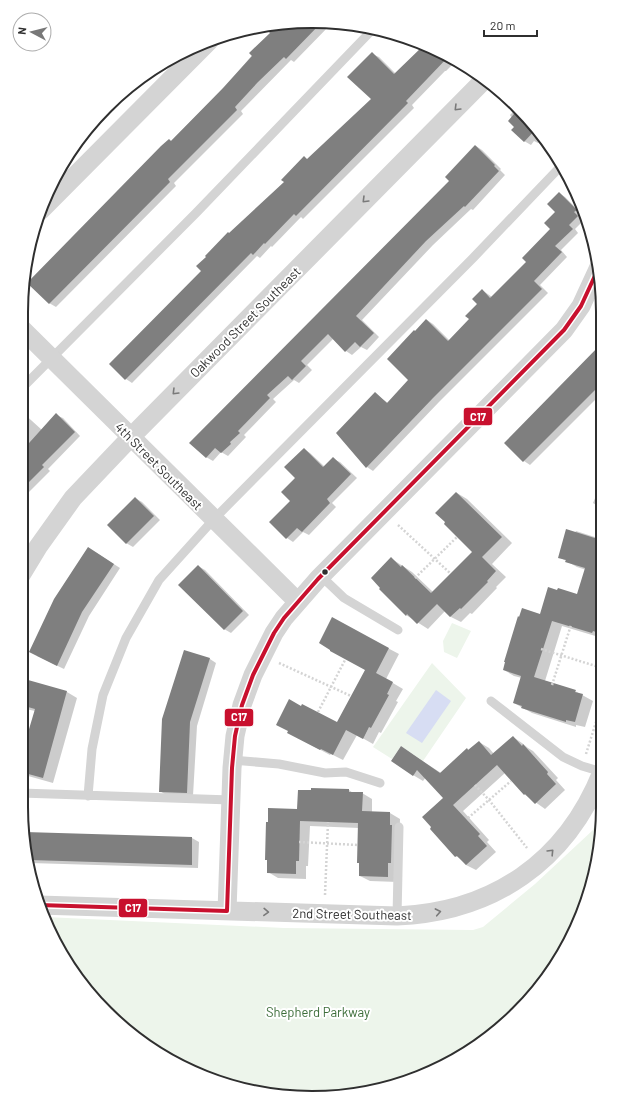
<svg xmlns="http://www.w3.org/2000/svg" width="624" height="1119" font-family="Barlow,sans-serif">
<rect width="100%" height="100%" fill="#fff"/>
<path fill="#edf5eb" d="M452,623L471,631L457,658L444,652L443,641Z
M432,663L466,698L423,761L401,746L392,759L373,747Z
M602,806V826L588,900L564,953L504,1026L423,1076L331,1097L236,1088L150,1049L81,984L45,917L284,928L473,930L483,927L535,884L593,830Z"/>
<path fill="#d7ddf3" d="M436,690L451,701L422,743L406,733Z"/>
<path fill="#0003" d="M293,22L332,23L294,62L291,60L241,111L243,114L174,183L176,186L56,307L49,303L171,141L223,89L279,24Z
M425,45L459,61L454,66L452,65L446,71H445L412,105L414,108L303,219L301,217L272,247L271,246L260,258L257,256L132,383L126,379L110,364L202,271L230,234L372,99V54L379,57L396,74Z
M518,107L543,138L538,143L534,141L531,145L524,141L515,127L512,118L510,115Z
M476,146L482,150L501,169L500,170L505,175L473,210L471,209L433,245L362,320L379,337L367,350L361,347L352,355L346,351L333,339L307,365L312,370L299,383L294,380L273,399L276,402L244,435L246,437L228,456L221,452L213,461L206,457L451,181Z
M559,193L565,197L582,214L580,216L584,220L575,229L578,233L561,250L567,257L540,285L548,293L439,402L373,471L367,467L338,433L375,394L388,403L410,380L415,332L427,320L433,324L450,341L470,319L478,304L482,290L492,297L527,262L552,229Z
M601,345V394L530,465L524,461Z
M21,411L42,430L56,415L63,418L80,436L48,469L50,471L28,493L21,489Z
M304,449L310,453L325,467L333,459L340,462L357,478L332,503L336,507L309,535L303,532L293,542L287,538L270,522L291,501Z
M601,484V508L593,503Z
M457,493L467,499L512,543L492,564L506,577L496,587L497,588L472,614L470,613L461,622L451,617L445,611L428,629L406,615L392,559L412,572L433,592L473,552Z
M135,498L142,502L160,520L133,547L126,543Z
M21,507L27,511L21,518Z
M576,531L601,539L602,575L577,567L559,557Z
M95,552L120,568L89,616L64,669L37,656Z
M198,566L205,570L249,615L231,633L224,629Z
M602,602V638L562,626L545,681L575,691L593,701L585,727L576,725V727L532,713L514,703L522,678L514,676L504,670L541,615Z
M333,619L399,654L386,679L403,689L396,701L398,702L381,733L379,732L373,744L357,735L343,760L331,754L330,755L298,738L337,724L366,670Z
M185,651L210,659L216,663L197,726L193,796L166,795L160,791Z
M21,679L67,692L77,698L53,783L21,774V746L25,747L35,711L21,708Z
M513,737L522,743L528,748L533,751L558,778L556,780L565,790L545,809L524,794L505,773L463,811L489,840L487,842L496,852L476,870L466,865L461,859L456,856L445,798L426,777L423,781L413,775L401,747L441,773L467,749L469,750L479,742L489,748L494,754Z
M349,790L353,793H362L372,799V813H390L400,819L398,882L370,881L360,876L359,828L310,826L308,866H306V879L278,878L268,872L298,810Z
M25,833L192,838L199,842L198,868L30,863Z"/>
<path fill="#7f7f7f" d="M293,22L321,23L286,59L284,57L258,82L235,107L237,110L168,179L170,182L49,304L27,283L161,146L169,139L171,141L223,88L252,56L249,53L270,33L269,32L277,24Z
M424,45L449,56L406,101L408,103L296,216L294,214L265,244L264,243L253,255L251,253L125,380L109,364L201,271L196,266L206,257L205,256L228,232L229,233L284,182L281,180L304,156L307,159L371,99L347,77L372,52L394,74Z
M519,108L536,129L524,142L511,130L514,127L508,121Z
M475,145L495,165L494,166L499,171L465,207L464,206L426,241L356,316L374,333L360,347L355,342L345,352L328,334L301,361L306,366L292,380L288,376L267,395L270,398L238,431L240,433L230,442L231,444L221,453L215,448L206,458L189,443L449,181L445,177Z
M559,192L577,210L574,212L578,216L569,225L573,229L555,246L562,252L534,281L542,289L433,398L366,468L336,433L375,392L387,403L408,380L387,359L414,330L415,331L426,319L448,341L469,319L465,316L477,304L472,299L482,289L490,298L526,262L522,258L550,229L544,223L555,212L547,204Z
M601,344V384L523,462L504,443Z
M56,413L75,432L42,465L44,467L21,490V452Z
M304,448L323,467L333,457L351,474L327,499L330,503L302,532L297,528L286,539L269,522L290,501L281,492L295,478L284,467Z
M456,492L502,537L482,557L496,571L487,581L488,582L461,609L460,608L450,617L437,604L417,624L407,614L406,616L379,589L380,588L371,578L391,557L401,567L402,565L431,593L472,552L444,524L445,522L435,513Z
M135,497L154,516L126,544L107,525Z
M566,529L601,540L602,634L593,631L592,633L552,621L534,677L576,690L575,692L583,694L575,722L566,720V722L521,708L522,706L513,703L521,676L503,670L505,662H504L518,616L519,617L522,608L540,614L548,587L557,590L558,588L577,594L585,568L565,562L566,560L558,558Z
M88,547L114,564L82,612L57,666L29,652L54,599Z
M198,565L243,611L224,630L178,585Z
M332,617L389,648L376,673L393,682L387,694L389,695L371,728L369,727L363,739L346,730L333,755L321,749L320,750L287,733L288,731L276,725L289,699L301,706L302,704L337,722L365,670L330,651V650L319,643Z
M184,650L210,658L190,722L187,793L159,792L162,719Z
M21,678L67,691L43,778L21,772V745L24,746L35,709L21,705Z
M513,736L522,746L523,744L548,772L547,774L556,784L535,804L525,794L524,795L497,765L453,805L480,834L478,836L487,846L466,865L457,856L455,857L430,829L431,827L422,817L443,798L417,770L413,776L391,761L401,746L440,773L467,748L468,750L479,741L491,755Z
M311,788L349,789V792H363L362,811L390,812V825H392L391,863H388V877L359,876V863H357L358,823L300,821L299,861H296V874L267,873V860H265L266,822H268V808L297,809L298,790H311Z
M25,832L192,837V865L30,860Z"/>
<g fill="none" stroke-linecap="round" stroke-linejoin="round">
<path stroke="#d4d4d4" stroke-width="2.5" stroke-dasharray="2 2" stroke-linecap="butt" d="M398,525L450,573
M415,578L457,537
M541,649L602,668
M279,663L351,696
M552,685L571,625
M318,712L345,660
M586,754L602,703
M475,785L489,800L527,848
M468,818L511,781
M299,842L358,845
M325,895L328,822"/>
<path stroke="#d4d4d4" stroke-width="9" d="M21,389L196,213L373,29
M321,576L344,598L398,630
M491,701L563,757L582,766L602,772
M232,760L279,764L325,773L346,772L380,783
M21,793L231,800
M88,796L92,749L103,695L126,638L159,580L214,519L474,257L561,166
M397,916L399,827"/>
<path stroke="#d4d4d4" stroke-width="19" d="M40,211L209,41
M22,329L298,602
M21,575L38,547L73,498L131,437L484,80
M39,905L397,916C493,912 566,862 602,772
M227,911L232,768L235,736L242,705L253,675L274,633L284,618L318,579L564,330L581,306L599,267"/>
<defs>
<path id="bus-1" d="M39,905L227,911
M227,911L232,768L235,736L242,705L253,675L274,633L284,618L318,579L564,330L581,306L599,267"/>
</defs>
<use href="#bus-1" stroke="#fff" stroke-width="7"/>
<use href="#bus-1" stroke="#c8102e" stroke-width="4"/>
</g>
<defs><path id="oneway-chevron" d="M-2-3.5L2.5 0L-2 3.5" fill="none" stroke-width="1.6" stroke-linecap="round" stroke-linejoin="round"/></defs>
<g stroke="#797979">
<use href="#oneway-chevron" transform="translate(457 108) rotate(135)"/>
<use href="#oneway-chevron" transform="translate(365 200) rotate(135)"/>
<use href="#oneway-chevron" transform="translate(175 392) rotate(135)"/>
<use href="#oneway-chevron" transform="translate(551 852) rotate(-46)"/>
<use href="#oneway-chevron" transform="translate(266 912) rotate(2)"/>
<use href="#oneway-chevron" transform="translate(438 912) rotate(-11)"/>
</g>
<circle fill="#2f2f2f" stroke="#fff" stroke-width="1.5" cx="325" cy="572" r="3.5"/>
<g text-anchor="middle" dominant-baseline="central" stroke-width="4" stroke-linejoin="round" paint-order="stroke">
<g font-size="13" fill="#2f2f2f" stroke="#fff">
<text transform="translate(245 322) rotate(-45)">Oakwood Street Southeast</text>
<text transform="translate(159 466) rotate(45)">4th Street Southeast</text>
<text transform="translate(352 914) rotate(1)">2nd Street Southeast</text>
</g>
<g font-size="13" fill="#3c6d39" stroke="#fff">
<text x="318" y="1012">Shepherd Parkway</text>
</g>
</g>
<path d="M0 0H624V1119H0ZM312 28H312A284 284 0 0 1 596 312V807A284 284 0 0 1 312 1091H312A284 284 0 0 1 28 807V312A284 284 0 0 1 312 28Z" fill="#fff" fill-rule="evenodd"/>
<path fill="none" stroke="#2f2f2f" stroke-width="2" d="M312 28H312A284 284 0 0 1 596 312V807A284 284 0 0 1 312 1091H312A284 284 0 0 1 28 807V312A284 284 0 0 1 312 28Z"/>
<g stroke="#fff" stroke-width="1.5">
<rect x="463" y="407" width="30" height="19" rx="4" fill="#c8102e"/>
<rect x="224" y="708" width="30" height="19" rx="4" fill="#c8102e"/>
<rect x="118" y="898" width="30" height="20" rx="4" fill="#c8102e"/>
</g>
<g font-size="11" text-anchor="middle" font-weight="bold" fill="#fff">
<text x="478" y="421">C17</text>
<text x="239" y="721">C17</text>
<text x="133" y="912">C17</text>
</g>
<g transform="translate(32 32) rotate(277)"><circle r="19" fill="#ffffff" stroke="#acacac"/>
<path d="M0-3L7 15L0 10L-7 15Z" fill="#787878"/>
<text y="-6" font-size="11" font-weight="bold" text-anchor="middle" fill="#2f2f2f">N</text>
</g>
<path d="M484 30v6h53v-6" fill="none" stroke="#2f2f2f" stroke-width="2"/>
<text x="490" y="30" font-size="12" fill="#2f2f2f" stroke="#ffffff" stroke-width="3" paint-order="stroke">20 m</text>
</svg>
